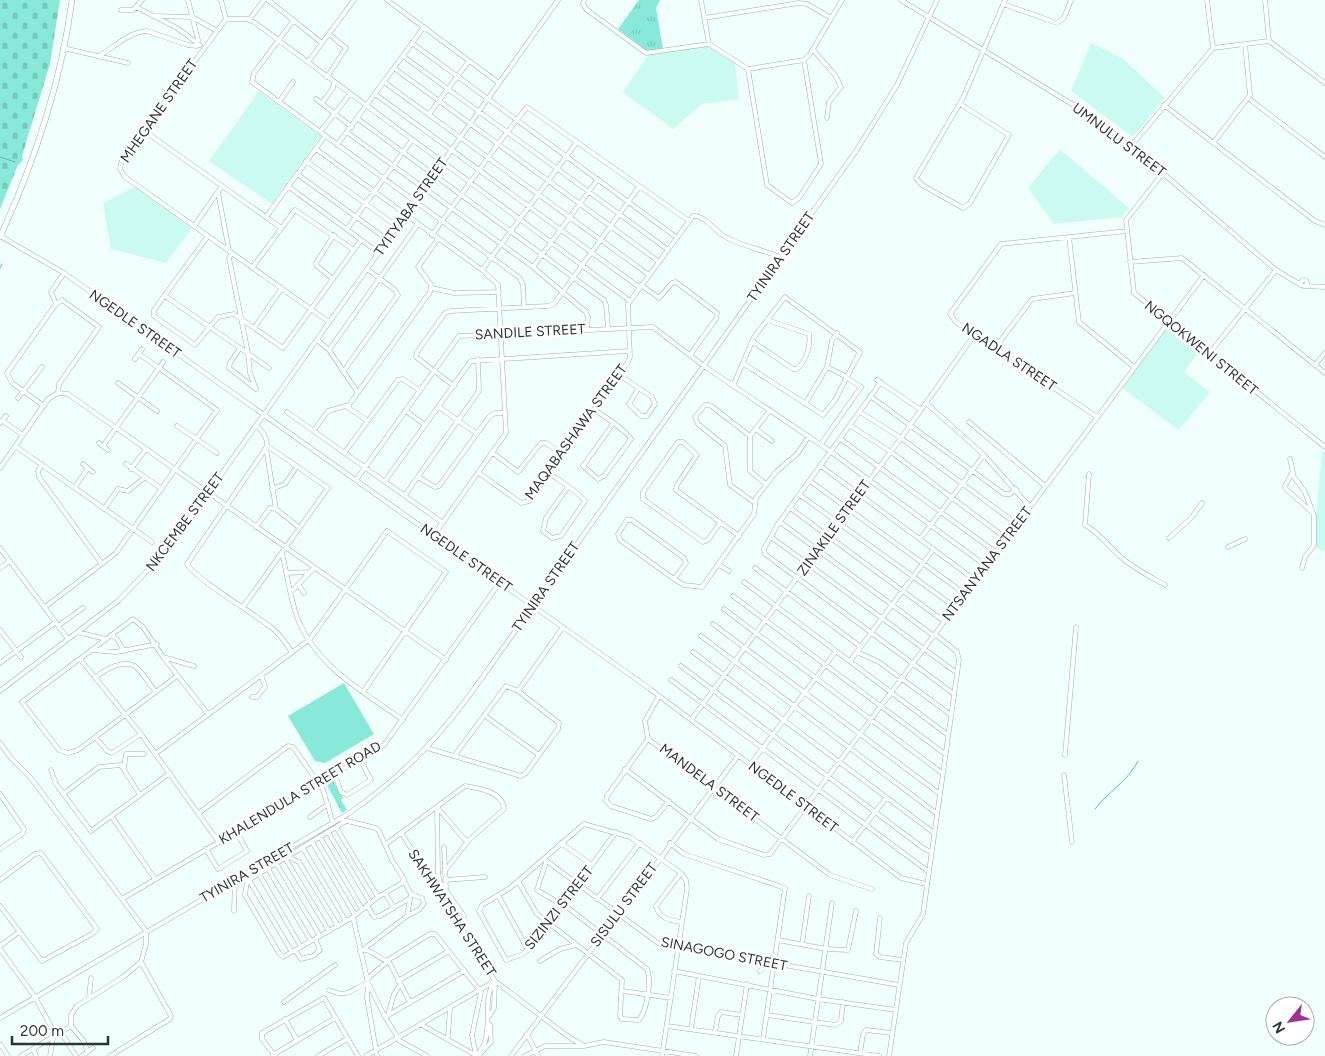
<svg xmlns="http://www.w3.org/2000/svg" width="1325" height="1056" font-family="Figtree,sans-serif">
<defs>
<pattern id="grass-tufts" width="24" height="20" patternUnits="userSpaceOnUse" patternTransform="scale(1.25)"><rect width="24" height="20" fill="#89e9d8"/><path d="M3 7l-1-3M5 7V3M7 7l1-3M15 17l-1-3M17 17v-4M19 17l1-3" fill="none" stroke="#76c9ba"/></pattern>
<pattern id="cemetery-stones" width="16" height="16" patternUnits="userSpaceOnUse" patternTransform="scale(1.25)"><rect width="16" height="16" fill="#89e9d8"/><path d="M2 7V4a2 2 0 0 1 4 0v3zM10 15v-3a2 2 0 0 1 4 0v3z" fill="#76c9ba"/></pattern>
</defs>
<rect width="100%" height="100%" fill="#f0fffb"/>
<path fill="#cbfaf0" d="M1091,43L1122,58L1165,98L1159,101L1161,103L1133,137L1071,91Z
M709,44L735,63L739,99L702,104L673,129L623,92L649,54Z
M259,91L321,136L272,204L209,161Z
M1060,149L1129,208L1121,217L1054,224L1028,188Z
M135,187L192,228L166,263L111,249L103,203Z
M1167,327L1198,352L1184,372L1210,392L1179,430L1122,388Z
M1322,452H1325V552L1313,546Z"/>
<path fill="url(#grass-tufts)" d="M639,0H660L656,8L663,49L646,50L618,29Z
M332,779L343,798L341,800L347,810L342,813L326,783Z"/>
<path fill="url(#cemetery-stones)" d="M0,0H60L50,64L22,156L23,160L18,165L0,209Z"/>
<path fill="#89e9d8" d="M344,683L374,734L325,763L315,761L288,716Z"/>
<g fill="none" stroke-linecap="round" stroke-linejoin="round">
<path stroke="#56bdac" stroke-width="1" d="M0,157L15,162
M0,268L2,264
M1095,809C1109,791 1128,781 1138,761"/>
<defs>
<path id="minor" d="M221,0L226,19
M268,0L322,43
M387,0L499,83
M584,0L583,4L587,10L646,53L709,44
M701,0L709,44L748,69L804,60L810,54L842,0
M901,0L1080,109L1131,146L1276,270L1301,285
M1207,0L1213,48
M1265,0L1269,41
M1003,4L1057,23L1064,18L1071,0
M136,7L177,28L200,45
M121,10H133L142,0
M154,16L192,17L217,31
M704,18L799,3L807,4L831,18
M249,20L264,0
M293,21L254,73L252,82L520,278L523,285L524,307
M412,43L676,237
M63,48L128,63
M813,49C822,63 835,70 841,87L829,102L827,118
M99,56C114,47 129,32 147,31L188,45L197,46L198,40L188,0
M403,56L667,249
M308,62L354,0
M394,68L658,261
M748,69L767,185L792,203L799,198L821,164L804,60
M327,77L346,48L329,34
M384,82L649,275
M375,94L639,287
M1248,98L1325,157
M316,99L352,127
M279,102L293,82
M322,103L333,88L334,82
M960,104L1009,135L970,203L963,208L922,185L916,178L963,98L1005,0
M1164,105L1315,221L1325,225
M429,114L469,61
M358,119L604,300L606,305L608,328
M143,130L280,227
M320,132L350,94
M348,133L533,267L586,312L588,317L587,329
M1214,142L1250,95L1245,44
M337,145L424,27
M1131,146L1213,48L1269,41L1325,83
M316,149L482,270L498,285L506,433L434,535
M306,161L398,227
M1163,173L1126,220L1134,293L1325,447
M297,174L388,240
M289,187L379,253
M218,192L229,251
M266,217L325,136
M194,226L222,186
M347,229L412,140
M432,235L498,144L527,107L689,221
M0,236L64,273L650,689L901,878L926,884
M208,236L154,310V316L195,345L218,317L234,314L283,348L361,240
M1069,237L1079,322L1134,367
M232,253L229,258L248,353L250,373L256,389
M1130,262L1182,258L1325,373
M533,267L598,179
M252,268L295,210L354,250
M482,270L577,142
M333,279L317,266L316,263L334,235
M1301 283a3 3 0 1 1 6 0a3 3 0 1 1-6 0Z
M641,285L659,298L672,283L676,282L717,313L716,319L690,355
M1306,286L1325,287
M432,288L454,293L499,292
M165,296L269,368
M56,304L51,292L64,273
M329,322L125,177L120,169L122,160L226,19H247L254,22L630,301
M254,328L282,288
M317,340L329,350L358,393
M752,341L793,369H797C806,361 811,346 809,334L767,320
M240,348L230,363L229,368L256,389
M995,348L1032,299L1075,293
M329,350L418,224
M139,354L159,368L163,362
M1209,354L1276,270
M135,359L142,349
M1315,365L1325,353
M827,367L847,377
M343,372L398,295L395,290L367,269
M7,373L56,304L62,300L99,327L59,384L58,393
M7,373L12,383L44,406
M619,375L652,397L655,404L647,416H641L629,404L638,389
M877,380L921,410
M881,382L778,524L764,549L765,554L954,694
M118,383L157,411
M454,386L416,357L417,352L445,313L450,311L548,306L554,304L639,187
M733,386L754,337L785,297L860,352L835,400L823,415L744,364
M870,396L1004,494H1010L1016,489
M18,398L42,367
M926,403L984,455L1030,507
M805,404L827,367L832,340L837,333
M347,407L368,421
M439,407L477,434
M594,409C605,418 623,427 631,439L604,476L598,479L583,466L613,424
M406,411L425,425
M287,412L443,523
M860,412L901,438L1018,525
M1097,417L956,322L950,314L1001,244L1127,231
M3,421L23,435
M969,422L1045,486
M0,423L6,416
M256,425C263,432 269,439 266,448L276,509L300,528
M177,426L217,453
M851,426L891,452L1007,539
M756,429L772,441
M314,430L328,411L349,405L430,292L431,285L418,267L438,239
M750,436L710,405H705L695,417L698,424L725,446L730,485L755,503
M750,436V471L766,484
M750,436L770,410
M842,440L997,553
M99,443L108,450
M821,444L861,387L847,378
M15,446L152,542
M345,452L398,380L403,379L420,391
M493,453L518,472L541,443H546L562,454
M1290,459L1294,477L1305,492L1314,516V545L1305,557L1302,568
M42,464L38,471L39,477L102,564
M83,464L93,472
M126,464L162,489
M821,466L975,580
M0,468L48,399L58,393L68,394L446,660
M131,469L146,449
M479,473L521,503L529,501L628,362L630,357L628,304L693,216C704,215 714,229 722,235C739,246 762,249 780,257
M549,473C560,481 576,490 585,501L561,536L552,538L543,531L546,518L568,487
M1292,473L1285,486L1286,489L1313,513
M1089,474L1085,525C1100,533 1109,547 1122,558C1135,569 1151,577 1165,585
M418,477L435,487L439,486L489,417L495,413H505
M356,480L459,336L653,327L704,366L827,449L986,566
M385,481L471,361L629,351
M810,481L965,594
M75,487L88,468
M272,489L285,484L297,466
M405,495L479,391L478,359
M800,495L955,607
M790,508L945,622
M104,509L118,489L128,491L144,478
M780,522L934,636
M720,523L708,540L703,542L643,499V492L678,442H683L697,455L677,485L676,490L739,536
M256,527L270,508L276,509
M771,537L957,673
M1169,538L1191,518L1202,503
M920,539L984,455
M1228,547L1245,539
M0,548L68,639
M282,553C287,574 290,597 297,617C315,665 363,692 403,720
M719,565L729,571
M0,568L10,561
M755,568L861,647
M287,573L311,572
M674,579L686,563L684,558L632,520H627L618,534L620,540L674,579L684,585L702,587L754,514L756,498L776,472L797,454L809,436
M744,582L948,735
M299,586L304,593
M291,592L314,568
M733,596L945,754
M45,607L116,553L217,410L159,368L103,446
M243,607L328,488L269,447L266,448L187,564C194,578 256,615 272,628C280,634 286,644 292,652
M724,609L942,773
M713,624L940,794
M58,626L83,608
M0,630L21,657
M77,632L106,639
M111,635L117,639L124,651
M701,636L936,813
M92,650L116,652L157,644
M693,652L934,833
M857,652L879,662L951,715
M163,657L194,666
M80,659L141,734L218,841
M850,661L933,550
M0,663L56,622
M681,666L923,848L931,852
M177,676L78,750L68,753L59,750L22,702L133,619L143,627L163,657L208,714
M95,678C104,670 124,658 136,667C143,673 150,685 156,692
M671,680L929,872
M0,691L118,601L169,548L558,0
M518,691L563,627
M252,697H257L265,687L261,675
M484,715L539,755
M691,720L901,438L975,334
M96,738L107,751L112,753L141,734
M648,739L645,721L659,696
M0,743L11,758L30,777L146,931V944L141,962L171,1016L170,1019L110,1056
M427,748L521,776L526,773L558,729L559,723L518,691L506,686L455,755
M155,754L310,639L387,531L446,572L363,692
M1065,755L1076,627
M750,765L836,651
M124,767L126,754H144
M625,769L718,839L764,855L770,854L1204,275
M51,770L56,784L91,831L170,773
M335,775L341,792L347,795L371,780L360,759
M1064,775L1072,842
M321,783L333,823
M0,794L24,829L23,833L0,849
M63,794L99,767L121,765L140,795
M669,801L656,817L651,819L611,806L606,801L607,796L648,739L830,875L872,889
M437,807L438,874L440,882L464,916
M199,813L288,746L293,747L319,784
M112,817L155,879
M310,817L328,804
M336,827L378,897
M328,832L370,902
M616,832L532,946L523,954L506,960L479,911L482,905L510,888L584,824L630,837L681,873L686,880L687,889L662,1056
M402,834L495,981L566,1035L584,1046L604,1042L696,1056
M320,837L362,909
M312,842L355,915
M852,842L886,798
M561,843L592,865
M670,843L684,854L785,888L763,1039
M386,844L465,786C479,788 503,792 504,809L469,840H465L437,807
M444,847L446,889
M303,848L346,921
M206,849L218,869L247,851L236,831
M288,857L299,862L338,926
M285,858L329,931
M544,859L658,943L899,985
M546,862L537,890L562,905
M276,863L320,936
M268,869L311,941
M444,872L469,840
M681,873L656,906C659,918 670,921 682,922
M259,874L301,947
M0,880L35,854L41,853L97,929L92,934L42,961L0,906
M249,880L292,952
M445,880L485,877
M247,881L346,821
M518,881L537,914L622,980L620,1016L622,1019L639,1020C647,1010 652,981 647,969L563,904
M385,893L394,908
M498,895L528,950
M122,899L384,745L500,582
M597,899L640,843
M367,905L374,917L380,916L410,898
M234,911L235,879L247,881L245,895L279,953L283,957L353,917L378,897L402,883L404,879L392,860L379,831L376,828L339,819
M407,916L420,909L424,903L422,898L411,894
M353,917L368,983L385,1017L400,1041L427,1056
M880,918L876,954L880,957L903,960
M778,940L826,949L848,950L856,911
M802,944L809,896
M0,946L19,932
M0,949L35,997L54,1032L64,1037L76,1056
M295,950L301,959L313,956L320,950L315,939
M364,950C373,950 378,959 388,961
M360,952L407,916L411,894L404,881
M540,961L560,949L576,945
M674,971L818,999L896,1010
M760,971L769,963
M367,979L388,961
M398,981L449,951
M329,990C349,999 350,989 368,983L367,998L377,1056
M623,991L671,998
M89,998L91,978
M284,1002L335,965
M410,1002L388,960L430,934H435L481,992L472,1035L476,1056
M388,1015L394,994L400,985
M490,1015L494,1008L495,981
M767,1015L835,1025L841,1021L843,1002
M385,1017L464,971
M0,1018L348,814C403,776 441,736 479,682L856,151L897,85L937,0
M285,1019L297,1040
M420,1024L477,1056
M71,1026L83,1040L88,1052
M667,1026L879,1056
M691,1029L699,976
M715,1032L718,1016L721,1012L742,1015
M527,1034L538,1056
M448,1036L450,1007
M1,1045L8,1056
M33,1049L36,1056
M860,1053L863,1034L866,1030L892,1033
M273,1055L335,1018
M479,1055L491,1042L490,1025
M21,1056L71,1026V1015L77,1006L123,977L141,962
M50,1056L53,1038
M82,1056L93,1048
M275,1056L262,1039V1033L324,998L358,1056
M318,1056L347,1039
M366,1056L495,981
M476,1056C497,1036 480,1001 494,983
M511,1056L738,756
M525,1056L545,1046H584
M736,1056L747,984
M810,1056L832,903
M889,1056L906,943L923,914L959,660L957,652L935,634"/>
<path id="major" d="M0,237C35,161 61,83 72,0"/>
</defs>
<use href="#minor" stroke="#90b4ac" stroke-width="5"/>
<use href="#major" stroke="#90b4ac" stroke-width="6"/>
<use href="#minor" stroke="#fff" stroke-width="4"/>
<use href="#major" stroke="#fff" stroke-width="5"/>
</g>
<g text-anchor="middle" dominant-baseline="central" stroke-width="5" stroke-linejoin="round" paint-order="stroke">
<g font-size="14" fill="#2a3835" stroke="#fff">
<text transform="translate(159 111) rotate(-55)">MHEGANE STREET</text>
<text transform="translate(1119 140) rotate(37)">UMNULU STREET</text>
<text transform="translate(411 207) rotate(-55)">TYITYABA STREET</text>
<text transform="translate(781 257) rotate(-55)">TYINIRA STREET</text>
<text transform="translate(135 324) rotate(35)">NGEDLE STREET</text>
<text transform="translate(530 332) rotate(-3)">SANDILE STREET</text>
<text transform="translate(1201 348) rotate(39)">NGQOKWENI STREET</text>
<text transform="translate(1009 357) rotate(34)">NGADLA STREET</text>
<text transform="translate(576 432) rotate(-54)">MAQABASHAWA STREET</text>
<text transform="translate(185 522) rotate(-53)">NKCEMBE STREET</text>
<text transform="translate(834 528) rotate(-54)">ZINAKILE STREET</text>
<text transform="translate(466 558) rotate(35)">NGEDLE STREET</text>
<text transform="translate(987 564) rotate(-53)">NTSANYANA STREET</text>
<text transform="translate(546 587) rotate(-55)">TYINIRA STREET</text>
<text transform="translate(709 783) rotate(37)">MANDELA STREET</text>
<text transform="translate(300 793) rotate(-31)">KHALENDULA STREET ROAD</text>
<text transform="translate(793 797) rotate(37)">NGEDLE STREET</text>
<text transform="translate(247 873) rotate(-30)">TYINIRA STREET</text>
<text transform="translate(624 905) rotate(-53)">SISULU STREET</text>
<text transform="translate(559 908) rotate(-52)">SIZINZI STREET</text>
<text transform="translate(452 913) rotate(57)">SAKHWATSHA STREET</text>
<text transform="translate(724 954) rotate(11)">SINAGOGO STREET</text>
</g>
</g>
<g transform="translate(1290 1021) rotate(240)"><circle r="24" fill="#ffffff" stroke="#aaafae"/>
<path d="M0-4L9 19L0 12L-9 19Z" fill="#9d3395"/>
<text y="-8" font-size="14" font-weight="bold" text-anchor="middle" fill="#2a3835">N</text>
</g>
<path d="M12 1036v8h96v-8" fill="none" stroke="#2a3835" stroke-width="2.5"/>
<text x="20" y="1036" font-size="15" fill="#2a3835" stroke="#ffffff" stroke-width="4" paint-order="stroke">200 m</text>
</svg>
